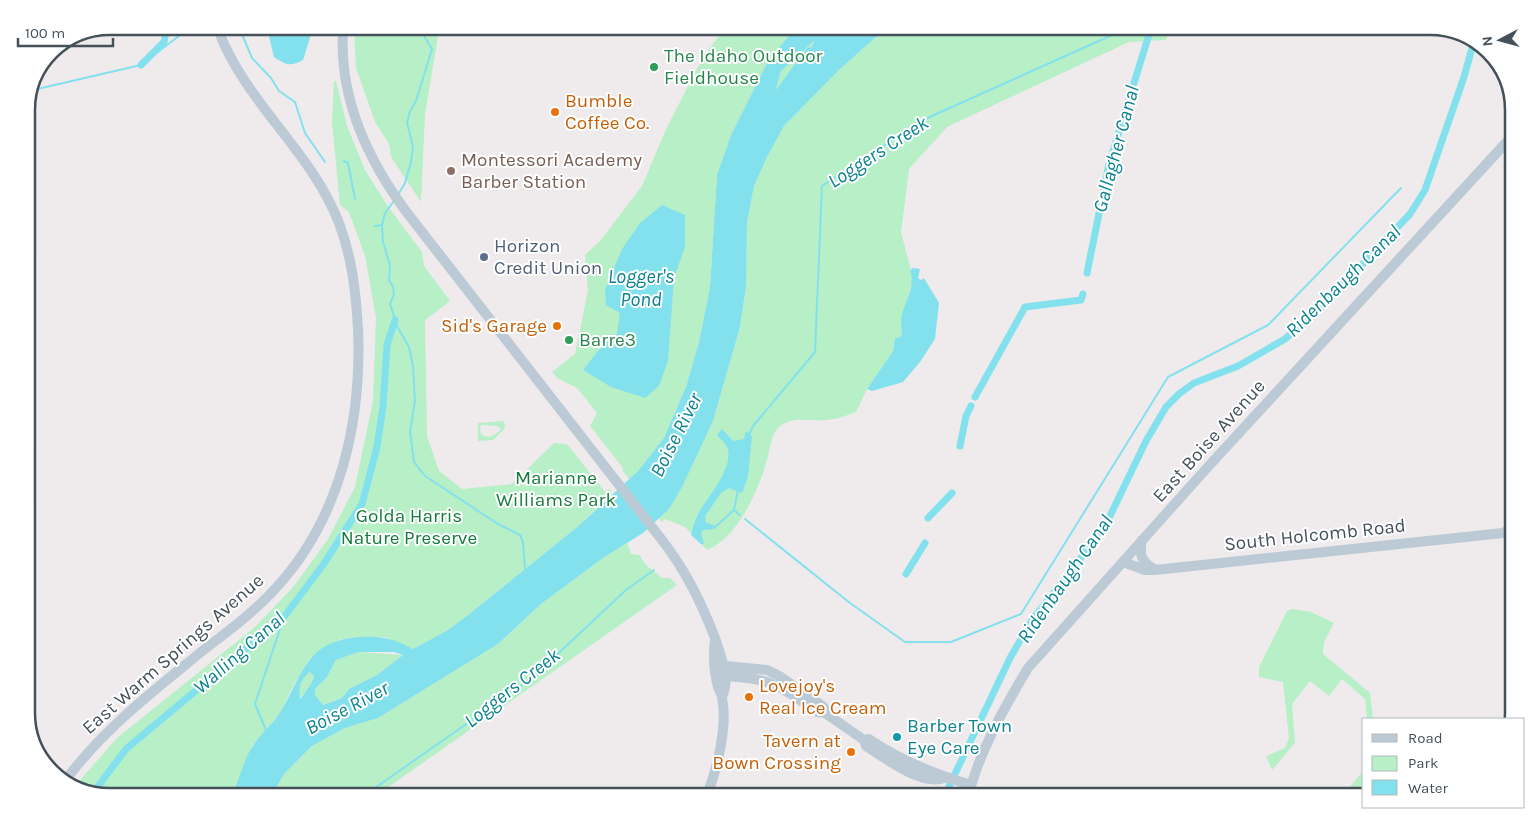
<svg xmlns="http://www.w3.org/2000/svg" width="1540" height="823" font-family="Karla,sans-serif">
<rect width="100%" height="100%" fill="#efebec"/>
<path fill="#b7efc7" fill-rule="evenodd" d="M1171,27L1166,40L1129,42L947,127L909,169L901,232L913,278L901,322V337L895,338L893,351L867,389L856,412C846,416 837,419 826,420C810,422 792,415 778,428C771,435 770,450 767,460C758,491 738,538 707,550L685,527L665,519L662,522L659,518L669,509L713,421L740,327L746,287L747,223L754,186L767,157L784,126L839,70L885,29Z
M795,29L769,59L731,135L717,175L710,287L699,342L686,387L664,438L638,471L629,479L622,470L623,468L590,426L597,413L577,388L557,378L552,372L575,354L588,290L585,255L600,241L642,186L666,129L703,57L723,30Z
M354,31H439L425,114L421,202L391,157L389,144L375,122L356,68Z
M815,39L785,94L773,106L771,103L781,71Z
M334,81H336L347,126L365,170L387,205L422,252L424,266L450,301L425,320L427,436L439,471L462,489L512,484L554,443L567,444L605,492L609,489L612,493L576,528L468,615L448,630L413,649L386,637L341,639L310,658L294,684L280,713L252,746L232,797H110L73,788L117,738L255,627L294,586L328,539L355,487L373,401L376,317L365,256L349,212L340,205L332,123Z
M504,421L505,428L493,440L478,441V423ZM482,425L497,426L501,429C495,435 489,440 481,434L480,427Z
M627,543L631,554L640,555C643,565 654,571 662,578H670L677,585L374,797H271L284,774L312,746L345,728L378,718L498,644L541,604L603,558Z
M1292,609L1311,612L1334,623L1324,642L1323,654L1370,693L1373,719H1367L1365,699L1342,679L1329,696L1310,681L1292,704L1295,743L1272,770L1266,756L1285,748L1289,738L1283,682L1259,677V667L1287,611Z
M359,652L403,655L377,675L349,689L342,698L322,705L315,695V689L327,677L336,660Z
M310,672L314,674L311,684L299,699C299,688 301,678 310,672Z
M1364,770V788L1350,790V797H1341Z"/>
<path fill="#83e1ed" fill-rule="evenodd" d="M795,29H885L839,70L784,126L767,157L754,186L747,223L746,287L740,327L713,421L682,487L669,509L643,533L603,558L541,604L498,644L378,718L345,728L312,746L284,774L271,797H232C239,780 244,758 254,744C262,732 274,723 281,711C305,670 307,640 362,637C382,636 395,639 413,649L448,630L468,615L576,528L638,471L664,438L686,387L699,342L710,287L717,175L731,135L769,59ZM815,40L785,94L773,106L772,103L781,71ZM359,652H394L403,655L377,675L349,689L342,698L323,705L315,695V689L327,677L336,660ZM310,672L314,676L311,684L300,699C298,689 301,678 310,672Z
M312,31L303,60C290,67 286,65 274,57L268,32Z
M662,205L685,215V247L674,278L668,361L659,386L645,398L611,387L583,370L602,346L617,334L620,313L606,305L605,290L622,249L640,223Z
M912,268L920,269L918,278L921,280L924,278L939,303L935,339L920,362L903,382L872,391L867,389L893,351L895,338L901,337C902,331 901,326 901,321C901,307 917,287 910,271Z
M722,429L733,441L744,439L746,431L752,436L748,476L743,491L741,493L729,488L721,493L705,516L706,523L714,525L715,529L703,530L701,533L704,544H701L691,535C693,526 696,517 701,509C710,495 735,465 727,447C725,442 720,439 717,435Z"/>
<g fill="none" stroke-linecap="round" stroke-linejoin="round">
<path stroke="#83e1ed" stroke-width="2" d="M241,32L252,58L271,78L279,91L295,102L305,133L325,162
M33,90L141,65L184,32
M344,161L348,163L355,199
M398,195L405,183L411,162L413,146L407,123L410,111L416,101L432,49L421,31
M394,201L385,213L382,225L383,242L390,265L389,280L393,287L394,294L390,304L398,328L409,347L413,366L415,400L410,432L414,462L425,476L498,524L520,535L523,542L525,569
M375,226L382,225
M749,435L753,426L815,352L822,186L925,119L1128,28
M734,510L740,515
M745,519L850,603L905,642H951L1021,614L1168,377L1268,325L1401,188
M714,528L734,510L738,490
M266,730L255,704L284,617
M362,797L532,678L626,590L654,570"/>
<path stroke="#83e1ed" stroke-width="7" d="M141,65L164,42L166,32
M1087,273L1109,164L1151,28
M975,397L1025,307L1081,300L1083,294
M960,446L966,416L971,406
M928,518L952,493
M906,574L925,543
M93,793L126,749L284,617L323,565L362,504L377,447L383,406L387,345L395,320
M944,797L1010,658L1032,620L1075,566L1109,518L1146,441L1166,407L1179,394L1194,383L1238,366L1285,339L1323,306L1410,214L1425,190L1464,77L1474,41"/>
<path stroke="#83e1ed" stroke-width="11" d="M763,117L810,53"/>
<path stroke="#bbcad4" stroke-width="10" d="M343,31C339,99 369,162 408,214L662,540C686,571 701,602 715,638C721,658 731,677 722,697
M1142,540C1139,554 1141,562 1154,569
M1123,562L1145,570H1155L1503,533L1511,529L1514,556
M717,665L767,670L781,677L824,707L825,713
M717,676C768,677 776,683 817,712L825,713L864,740
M944,778C921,786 885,758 866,746L864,740L869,739C901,761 934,774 971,785
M65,781C104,728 156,689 206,648C230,630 255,611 275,589C340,519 362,423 358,329C356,293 352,257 339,223C312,152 246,103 219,32
M706,797C717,771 728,725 722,698C722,694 719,690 718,687C714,672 713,655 715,640
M968,797C979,752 1004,708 1028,668L1206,469L1514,134"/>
</g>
<g fill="#2e9e5b" stroke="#fff" stroke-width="2">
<circle cx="654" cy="67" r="5"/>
<circle cx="569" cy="340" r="5"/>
</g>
<g fill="#e8710a" stroke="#fff" stroke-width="2">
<circle cx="555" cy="112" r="5"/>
<circle cx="557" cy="326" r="5"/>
<circle cx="749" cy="697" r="5"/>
<circle cx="851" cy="752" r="5"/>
</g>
<circle fill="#8d6e63" stroke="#fff" stroke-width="2" cx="451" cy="171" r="5"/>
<circle fill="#5c6f8a" stroke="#fff" stroke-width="2" cx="484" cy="257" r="5"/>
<circle fill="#0f9aa8" stroke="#fff" stroke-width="2" cx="897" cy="737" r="5"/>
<g text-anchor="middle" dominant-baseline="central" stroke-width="4" stroke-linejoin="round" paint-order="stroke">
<g font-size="19" fill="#27864d" stroke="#fff" text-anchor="start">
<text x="664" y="56">The Idaho Outdoor<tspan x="664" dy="22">Fieldhouse</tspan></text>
<text x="579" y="340">Barre3</text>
</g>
<g font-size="19" fill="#c56008" stroke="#fff" text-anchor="start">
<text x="565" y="101">Bumble<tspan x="565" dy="22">Coffee Co.</tspan></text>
<text x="547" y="326" text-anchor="end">Sid's Garage</text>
<text x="759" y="686">Lovejoy's<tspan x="759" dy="22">Real Ice Cream</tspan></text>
<text x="841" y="741" text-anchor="end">Tavern at<tspan x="841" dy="22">Bown Crossing</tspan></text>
</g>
<g font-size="19" fill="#785e54" stroke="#fff" text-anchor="start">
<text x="461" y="160">Montessori Academy<tspan x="461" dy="22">Barber Station</tspan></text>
</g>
<g font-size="19" fill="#4e5e75" stroke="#fff" text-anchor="start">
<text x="494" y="246">Horizon<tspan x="494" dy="22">Credit Union</tspan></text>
</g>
<g font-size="19" fill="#445159" stroke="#fff">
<text transform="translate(1209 441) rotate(-48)">East Boise Avenue</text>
<text transform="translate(1315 535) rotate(-6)">South Holcomb Road</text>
<text transform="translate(173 654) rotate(-41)">East Warm Springs Avenue</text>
</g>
<g font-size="19" fill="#147b3d" stroke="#fff">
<text x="556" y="478">Marianne<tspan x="556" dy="22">Williams Park</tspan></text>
<text x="409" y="516">Golda Harris<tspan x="409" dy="22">Nature Preserve</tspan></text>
</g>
<g font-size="19" fill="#0d838f" stroke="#fff" text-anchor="start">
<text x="907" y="726">Barber Town<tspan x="907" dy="22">Eye Care</tspan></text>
</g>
<g font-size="20" font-style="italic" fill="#0a8290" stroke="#fff">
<text transform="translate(1116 149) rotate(-75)">Gallagher Canal</text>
<text transform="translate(878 152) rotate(-33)">Loggers Creek</text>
<text x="641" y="276">Logger's<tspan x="641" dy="23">Pond</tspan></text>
<text transform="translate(1343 281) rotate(-44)">Ridenbaugh Canal</text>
<text transform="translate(676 435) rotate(-63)">Boise River</text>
<text transform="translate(1065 579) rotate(-55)">Ridenbaugh Canal</text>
<text transform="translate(239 653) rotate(-41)">Walling Canal</text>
<text transform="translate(512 688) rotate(-38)">Loggers Creek</text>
<text transform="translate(347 708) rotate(-28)">Boise River</text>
</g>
</g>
<path d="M0 0H1540V823H0ZM110 35H1430A75 75 0 0 1 1505 110V713A75 75 0 0 1 1430 788H110A75 75 0 0 1 35 713V110A75 75 0 0 1 110 35Z" fill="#fff" fill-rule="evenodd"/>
<path fill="none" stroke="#445159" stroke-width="2.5" d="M110 35H1430A75 75 0 0 1 1505 110V713A75 75 0 0 1 1430 788H110A75 75 0 0 1 35 713V110A75 75 0 0 1 110 35Z"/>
<rect x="1362" y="718" width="162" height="90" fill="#ffffff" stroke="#b4b9bd"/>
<rect x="1372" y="734" width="25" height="8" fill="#bbcad4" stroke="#b4b9bd"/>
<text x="1408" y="743" font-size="15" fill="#445159">Road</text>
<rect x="1372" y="756" width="25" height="15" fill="#b7efc7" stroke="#b4b9bd"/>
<text x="1408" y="768" font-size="15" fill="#445159">Park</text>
<rect x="1372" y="780" width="25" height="15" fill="#83e1ed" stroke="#b4b9bd"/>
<text x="1408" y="793" font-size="15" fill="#445159">Water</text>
<g transform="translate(1500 40) rotate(264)" stroke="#ffffff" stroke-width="4" paint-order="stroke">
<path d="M0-4L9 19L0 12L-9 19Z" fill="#445159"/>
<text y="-8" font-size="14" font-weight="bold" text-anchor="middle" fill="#445159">N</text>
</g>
<path d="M18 38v8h95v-8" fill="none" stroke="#445159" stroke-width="2.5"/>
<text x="25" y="38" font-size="15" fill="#445159" stroke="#ffffff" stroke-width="4" paint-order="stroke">100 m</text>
</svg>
